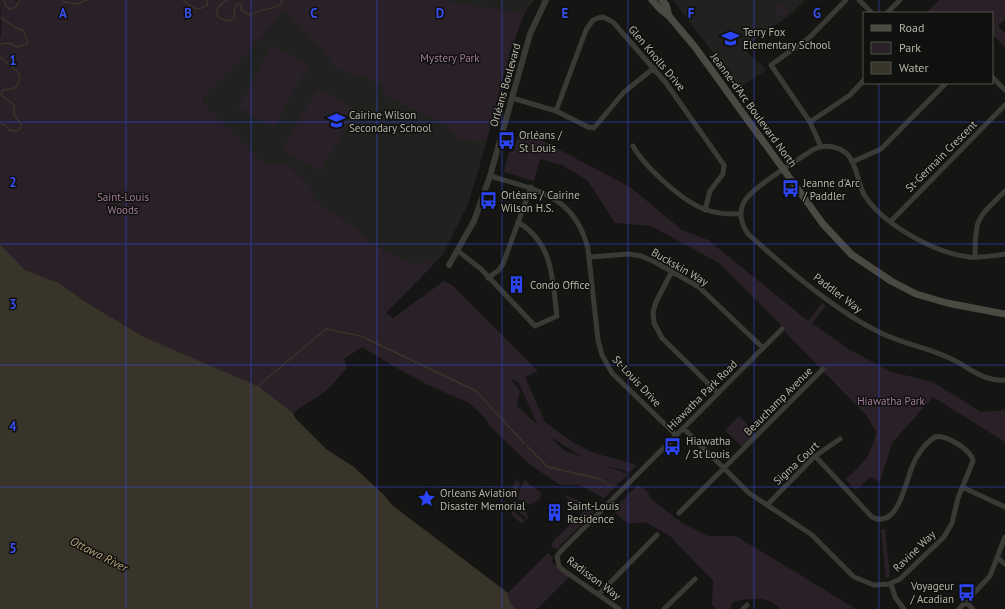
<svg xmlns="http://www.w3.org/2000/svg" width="1005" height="609" font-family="'PT Sans',sans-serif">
<rect width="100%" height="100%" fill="#151513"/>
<path fill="#21221f" d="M447,0H534L525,12L455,4Z
M673,0H805L791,14L743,48L757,62L761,63L766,70L740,88Z
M285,11L358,71L487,140L469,202L444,253L433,265L426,260L416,265L374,245L357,229L316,201L310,187L288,165L263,162L202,102L206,94L253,47Z"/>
<path fill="#2a2128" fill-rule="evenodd" d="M0,0H15L18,3L19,0H447L458,4L525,12L510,51L506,69H505L487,140L473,142L462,140L444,125L385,94L381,84C366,76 351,74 335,68L326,53L285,11L253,47L206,94L202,102L263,162L288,165L311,188L316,201L357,229L374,245L416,265L426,260L433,265L386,313L393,318L444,281L452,285L538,371L525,377L545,422L574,443L594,453L637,465L630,472L603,465L628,474L604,498L579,485H560L529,464L490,426L485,418L469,403L428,385L395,367L362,347L344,359L347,368C338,377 330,389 319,396C310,401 301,407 293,413L258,386L144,337L86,302L59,283L25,270L0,244V38C3,27 0,12 0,0ZM510,378L519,383L537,424L517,406L520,391ZM549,436L583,457L565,451Z
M939,0H1005V19L998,26L1005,33V47L992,34V13H926Z
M776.5 10a5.5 5.5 0 1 1 11 0a5.5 5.5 0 1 1-11 0Z
M272,46L308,66L274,127L238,107Z
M317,89L355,110L321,171L283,149Z
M520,129L630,187L682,230L708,240L808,321L822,303L826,306L812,323L848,349L892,372L933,382L981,412L1005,410V442L933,397L892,443L880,482L870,477L856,490L845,479C864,464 871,456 876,432L867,416L787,334L779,323L719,263L651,226L615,223L588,181L562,165L540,159L534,181L504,172L509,152L514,150Z
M739,416L756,434L742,447L725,430Z
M516,479L520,483L517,493L512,487Z
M524,480L541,493L540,499L530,505L517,499Z
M638,485L647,491L651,499L682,523L708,536H736L856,609H780C768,595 749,598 733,602L730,609H716L712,605L713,581L670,536L645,522L628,524L612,510Z
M564,495L581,501L582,503L580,506L577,504L574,506Z
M517,505L527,513L528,520L513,506Z
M511,508L526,522L521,523L512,515Z
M590,508L594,510L593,513L557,549L552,547L551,545L555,539L585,510Z
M885,529L890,577L886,578L881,530Z
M548,553L553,557L552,562L569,577L537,609H516L510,603L508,593Z"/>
<path fill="#393429" d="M0,244L25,270L59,283L86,302L144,337L258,386L293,413L296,419L326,449L354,467L385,496L392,505L508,593L510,603L516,609H0Z"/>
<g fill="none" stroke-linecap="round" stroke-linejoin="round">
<path stroke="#393429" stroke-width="1.5" d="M4,0L6,6L10,9L16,7L19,0
M62,0L63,2L77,4L87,0
M183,0C192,7 196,13 207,5L208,0
M227,0C219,5 216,7 217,16C223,21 227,22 234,19L235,7L237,4H241V10L250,15C261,8 272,11 282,3V0
M0,17L16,28L24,31L28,43L17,47L9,43L0,44
M0,57L19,73L20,81L15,88L3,90L1,95L14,105V115L21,124L20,129L15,131L9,130L5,125L0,124
M258,386L326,329L361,336L476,391L524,443
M527,446L548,467L600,479L610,486"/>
<path stroke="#3a3a34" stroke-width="5" d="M859,0L872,13
M887,13L900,0
M992,77L1005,90
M512,98L556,111L588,127L594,128L624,92L654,68
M556,111L586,30L593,20L598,18L603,17L613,22L666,83L724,165L723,174L710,191L705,210
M810,122L850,95L864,80
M633,146C644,166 682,201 704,209C716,214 728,214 741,214
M821,147L810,122L771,65L810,37L846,0
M852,162L881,149L946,83
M490,176C536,190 575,195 588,249L598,340L602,355L612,373L676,435
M891,221L1005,105
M458,251L481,269L535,326L557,316C552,279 554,244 518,222
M1005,254C993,256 981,258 969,257C935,253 884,225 865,196C857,184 858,166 848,155C839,146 825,144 814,149C798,160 750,188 743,204C738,215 742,225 748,234C786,268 835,311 881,333C903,344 926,347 947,357C968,365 981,382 1005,380
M590,257L629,254L641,256L655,262L699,287L763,348
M975,257C975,217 977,219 1005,191
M672,271L656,302L653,312L654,323L662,338L718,393
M488,278L499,270L503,264L531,187
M683,428L749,493L812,535L854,577L874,585L889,584L900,579L944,537L952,523L958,498L973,461C972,450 945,434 935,437C925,443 916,456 912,467C906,481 898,530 872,517L815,456
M962,487L1005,507
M767,505L815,456L840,439
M679,513L823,369
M998,558L1005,564
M891,584L895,597L904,609
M599,594L657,535
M966,602L973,609
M619,609L563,570L559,566L557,556L561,551L782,329
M664,609L695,579
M743,609L747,605
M959,609L990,576L1005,537"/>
<path stroke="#3a3a34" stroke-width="6" d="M449,265L474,221L490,176L530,34L546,0"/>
<path stroke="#4a4a42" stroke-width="7" d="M652,0L660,9L669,16L695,47L823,224L851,254L891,281L916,294L947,303L1005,314
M662,0L666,5L669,16"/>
</g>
<path fill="none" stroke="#394fed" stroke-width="1" stroke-opacity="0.55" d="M126,0V609M251,0V609M377,0V609M502,0V609M628,0V609M754,0V609M879,0V13M879,83V609M0,122H1005M0,244H1005M0,365H1005M0,487H1005"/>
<defs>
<symbol id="school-bare" viewBox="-9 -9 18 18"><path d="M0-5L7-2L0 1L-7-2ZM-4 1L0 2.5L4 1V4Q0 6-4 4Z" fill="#2b44f5" stroke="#10100e" stroke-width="2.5" paint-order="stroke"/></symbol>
<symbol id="bus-bare" viewBox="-9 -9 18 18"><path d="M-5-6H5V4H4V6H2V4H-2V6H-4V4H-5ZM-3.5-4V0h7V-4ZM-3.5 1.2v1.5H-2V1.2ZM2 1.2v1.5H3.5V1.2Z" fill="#2b44f5" stroke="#10100e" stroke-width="2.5" paint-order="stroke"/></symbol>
<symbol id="building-bare" viewBox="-9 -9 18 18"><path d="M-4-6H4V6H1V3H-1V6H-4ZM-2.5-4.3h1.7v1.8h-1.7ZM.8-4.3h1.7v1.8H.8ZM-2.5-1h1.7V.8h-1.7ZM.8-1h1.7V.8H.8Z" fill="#2b44f5" stroke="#10100e" stroke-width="2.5" paint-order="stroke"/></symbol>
<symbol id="sight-bare" viewBox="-9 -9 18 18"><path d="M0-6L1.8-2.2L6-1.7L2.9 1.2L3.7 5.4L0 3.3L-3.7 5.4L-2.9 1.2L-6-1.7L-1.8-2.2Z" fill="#2b44f5" stroke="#10100e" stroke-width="2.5" paint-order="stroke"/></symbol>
</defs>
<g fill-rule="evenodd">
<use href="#school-bare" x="718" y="26" width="25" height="25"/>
<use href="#school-bare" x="324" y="108" width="25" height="25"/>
<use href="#bus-bare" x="494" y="128" width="25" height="25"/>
<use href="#bus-bare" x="778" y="176" width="25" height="25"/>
<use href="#bus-bare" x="476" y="188" width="25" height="25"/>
<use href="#building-bare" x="504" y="272" width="25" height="25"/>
<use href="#bus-bare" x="660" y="434" width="25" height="25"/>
<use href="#sight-bare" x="414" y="486" width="25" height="25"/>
<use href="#building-bare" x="542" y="500" width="25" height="25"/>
<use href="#bus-bare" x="954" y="580" width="25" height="25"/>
</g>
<g text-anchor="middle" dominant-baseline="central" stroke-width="3" stroke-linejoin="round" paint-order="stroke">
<g font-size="11" fill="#b6b4a5" stroke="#10100e" text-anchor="start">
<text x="743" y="32">Terry Fox<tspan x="743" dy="13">Elementary School</tspan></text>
<text x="349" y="115">Cairine Wilson<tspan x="349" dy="13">Secondary School</tspan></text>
<text x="519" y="135">Orléans /<tspan x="519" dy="13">St Louis</tspan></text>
<text x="803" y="183">Jeanne d'Arc<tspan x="803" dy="13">/ Paddler</tspan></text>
<text x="501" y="195">Orléans / Cairine<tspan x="501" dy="13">Wilson H.S.</tspan></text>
<text x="530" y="285">Condo Office</text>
<text x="686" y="441">Hiawatha<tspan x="686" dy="13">/ St Louis</tspan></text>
<text x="440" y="493">Orleans Aviation<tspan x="440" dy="13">Disaster Memorial</tspan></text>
<text x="567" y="506">Saint-Louis<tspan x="567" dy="13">Residence</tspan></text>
<text x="954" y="586" text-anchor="end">Voyageur<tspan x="954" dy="13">/ Acadian</tspan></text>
</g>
<g font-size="11" fill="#a17b97" stroke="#10100e">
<text x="450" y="58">Mystery Park</text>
<text x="123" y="197">Saint-Louis<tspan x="123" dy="13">Woods</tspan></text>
<text x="891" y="401">Hiawatha Park</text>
</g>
<g font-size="11" fill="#b6b4a5" stroke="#10100e">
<text transform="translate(657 58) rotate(50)">Glen Knolls Drive</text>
<text transform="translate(505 85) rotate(-74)">Orléans Boulevard</text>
<text transform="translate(754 110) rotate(54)">Jeanne-d'Arc Boulevard North</text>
<text transform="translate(941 156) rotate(-45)">St-Germain Crescent</text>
<text transform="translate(680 267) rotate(30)">Buckskin Way</text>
<text transform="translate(838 293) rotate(37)">Paddler Way</text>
<text transform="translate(637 381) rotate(47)">St-Louis Drive</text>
<text transform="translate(702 395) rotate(-45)">Hiawatha Park Road</text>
<text transform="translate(778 401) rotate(-45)">Beauchamp Avenue</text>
<text transform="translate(796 463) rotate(-43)">Sigma Court</text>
<text transform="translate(914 551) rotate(-44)">Ravine Way</text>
<text transform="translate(594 578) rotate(37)">Radisson Way</text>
</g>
<g font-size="12" font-style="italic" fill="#b2a07a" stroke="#10100e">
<text transform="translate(99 554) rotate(27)">Ottawa River</text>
</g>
</g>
<g font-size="13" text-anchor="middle" font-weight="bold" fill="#394fed" stroke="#10100e" stroke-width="3" stroke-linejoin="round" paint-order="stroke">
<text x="63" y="18">A</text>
<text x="188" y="18">B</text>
<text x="314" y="18">C</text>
<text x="440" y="18">D</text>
<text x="565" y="18">E</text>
<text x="691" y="18">F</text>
<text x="817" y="18">G</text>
<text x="13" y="65">1</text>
<text x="13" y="187">2</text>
<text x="13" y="309">3</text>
<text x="13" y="431">4</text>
<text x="13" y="553">5</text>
</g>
<rect x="863" y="12" width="130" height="72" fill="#10100e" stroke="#52524a"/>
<rect x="871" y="25" width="20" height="6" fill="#4a4a42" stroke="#52524a"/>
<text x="899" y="32" font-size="12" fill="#b6b4a5">Road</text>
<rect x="871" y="42" width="20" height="12" fill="#2a2128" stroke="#52524a"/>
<text x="899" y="52" font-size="12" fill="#b6b4a5">Park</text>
<rect x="871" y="62" width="20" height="12" fill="#393429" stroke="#52524a"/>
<text x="899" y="72" font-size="12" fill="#b6b4a5">Water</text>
</svg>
